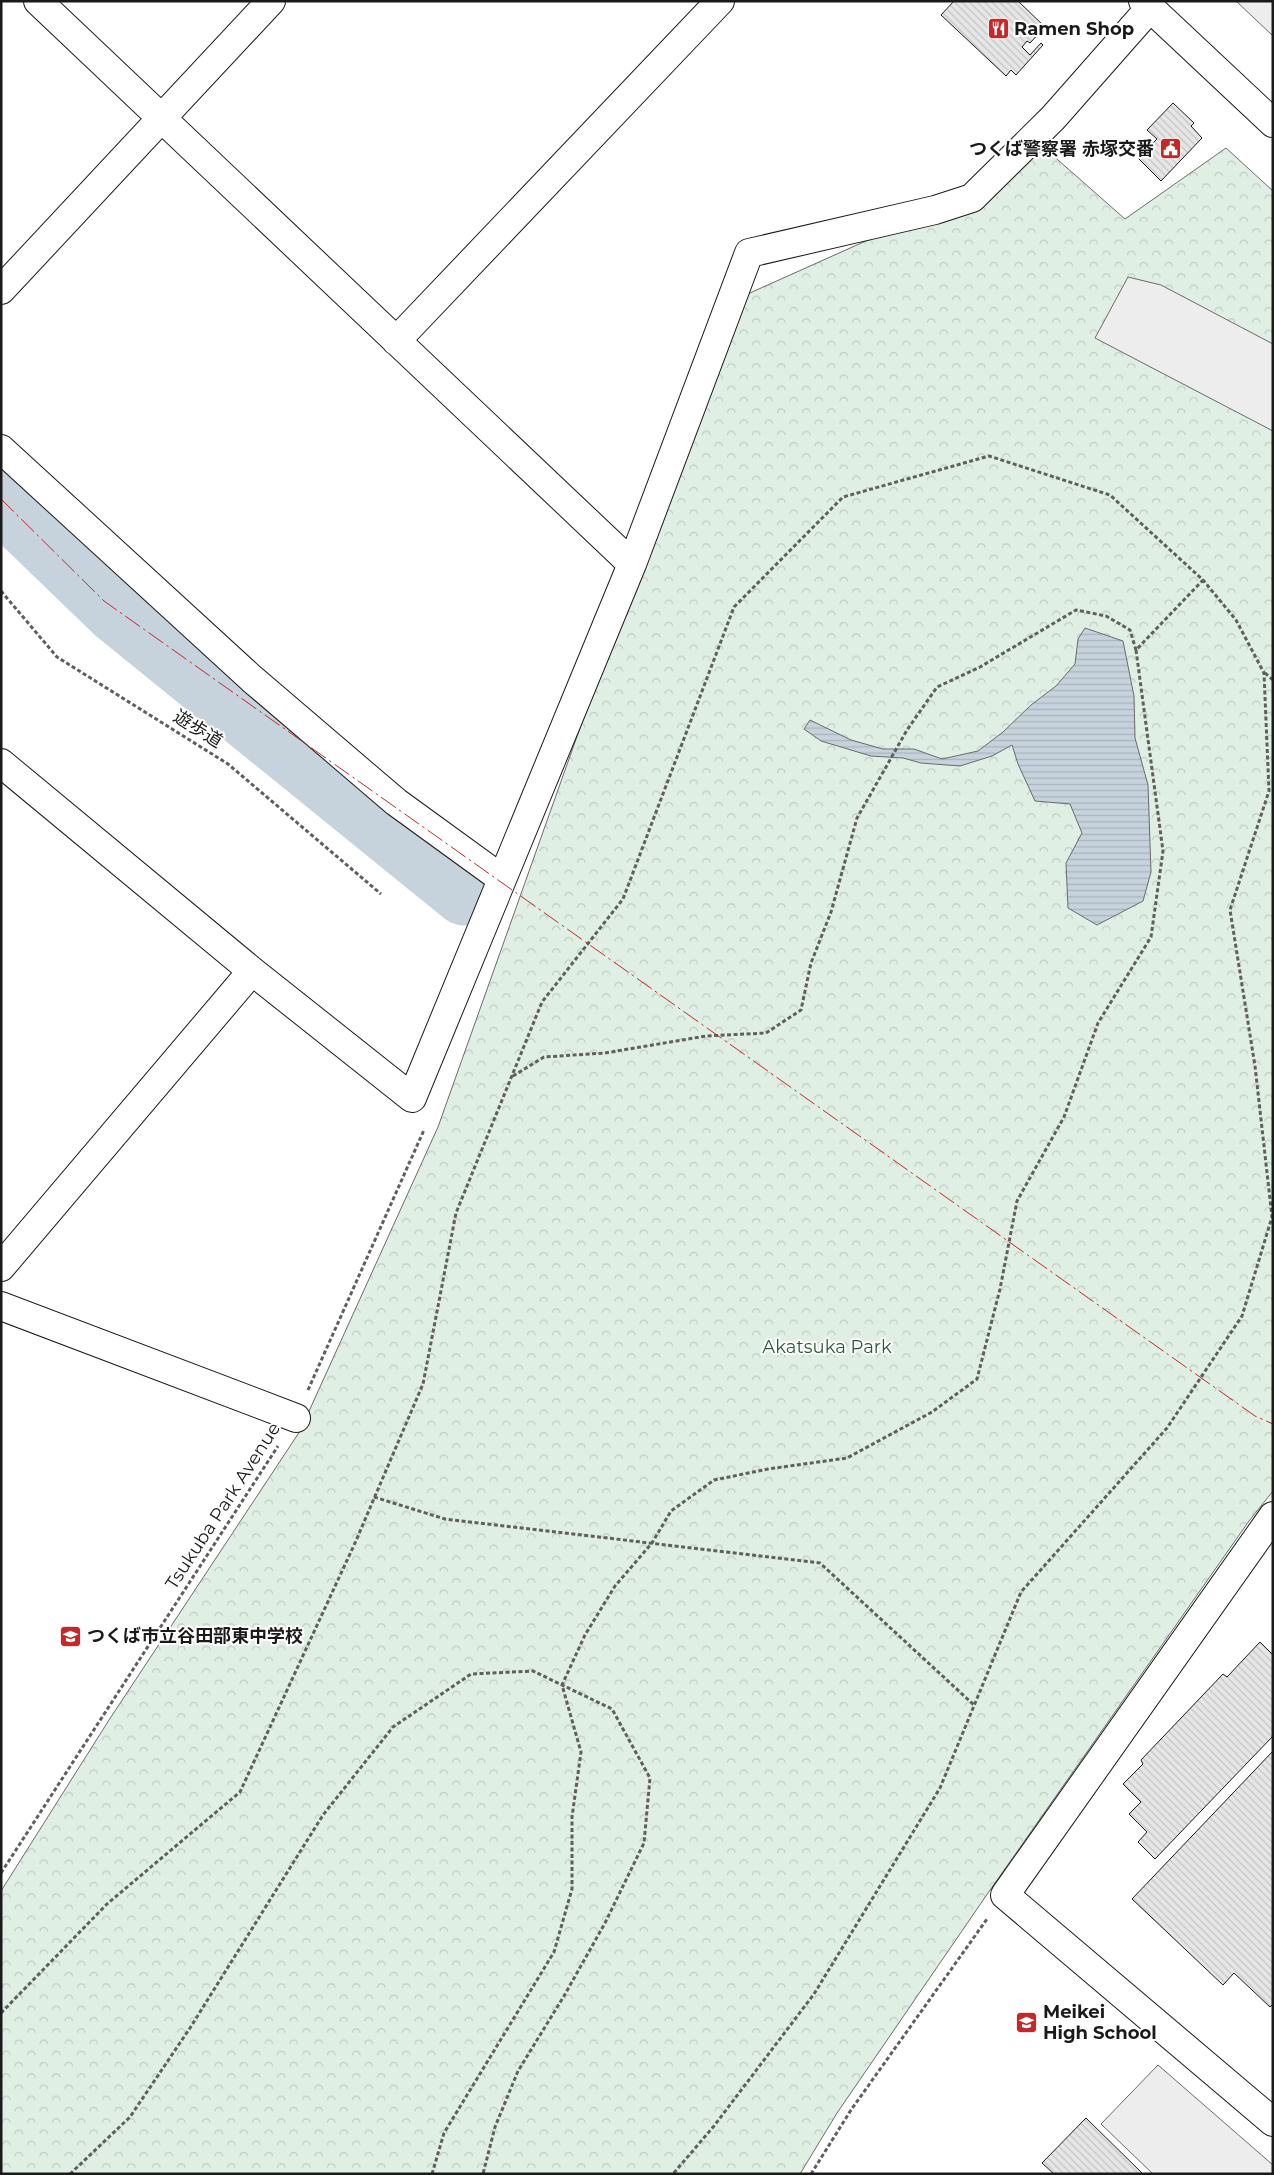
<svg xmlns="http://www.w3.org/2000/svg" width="1274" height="2175" font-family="Montserrat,'Noto Sans JP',sans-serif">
<defs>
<pattern id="park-crowns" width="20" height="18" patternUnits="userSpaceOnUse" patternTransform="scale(1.25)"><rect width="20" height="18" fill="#e0efe3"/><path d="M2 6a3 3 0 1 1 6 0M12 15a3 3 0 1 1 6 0" fill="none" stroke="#c0ccc2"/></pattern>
<pattern id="water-rules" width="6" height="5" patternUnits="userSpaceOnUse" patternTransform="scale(1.25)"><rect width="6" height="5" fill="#c6d2dc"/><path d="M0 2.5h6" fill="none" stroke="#aab4bc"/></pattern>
<pattern id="building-back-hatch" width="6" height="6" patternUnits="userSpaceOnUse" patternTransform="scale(1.25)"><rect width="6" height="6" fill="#e6e6e6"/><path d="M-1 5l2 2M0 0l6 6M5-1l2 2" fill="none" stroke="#c5c5c5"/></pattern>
</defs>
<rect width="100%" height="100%" fill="#fff"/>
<path fill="url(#park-crowns)" stroke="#6a6a6a" d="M1041,145L1125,219L1226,148L1273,191V1491L1249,1521L988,1893L837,2113L800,2174H1V1891L109,1720L300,1431L438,1127L732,301L935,210Z"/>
<path fill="#ededed" stroke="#6a6a6a" d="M1236,1H1271L1273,3V36Z
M1128,277L1161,285L1273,344V431L1095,338Z
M1158,2065L1273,2165V2174H1153L1101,2124Z"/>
<path fill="url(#water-rules)" stroke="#6a6a6a" d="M1085,628L1123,641L1134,696L1135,738L1148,785L1151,872L1143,901L1097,925L1068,908L1066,863L1082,833L1070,804L1035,801L1018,764L1012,745L992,756L960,766L921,763L903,758L871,756L821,741L804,729L810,720L851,740L883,749H914L942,759L978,751L1003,732L1031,705L1056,686L1075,664L1078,639Z"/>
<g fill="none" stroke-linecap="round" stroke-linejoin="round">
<path stroke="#c6d2dc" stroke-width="61" d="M1,502L116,613L464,895"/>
</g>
<path fill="url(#building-back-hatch)" stroke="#1a1a1a" d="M954,1H1018L1045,27L1030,43L1027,41L1022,47L1030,55L1041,43L1043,45L1016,75L1011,70L1006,76L941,15Z
M1173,103L1194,123L1191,126L1202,138L1161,181L1138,158L1157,139L1147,130Z
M1260,1642L1273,1655V1736L1155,1859L1138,1842L1147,1832L1129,1814L1141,1802L1123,1784L1143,1764L1141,1760L1223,1674L1227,1677Z
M1273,1751V2004L1270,2007L1234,1973L1223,1985L1132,1899Z
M1086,2118L1143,2174H1054L1042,2163Z"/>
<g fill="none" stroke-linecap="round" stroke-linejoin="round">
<defs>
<path id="street" d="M38,1L632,564
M396,341L720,1
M1,449L252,679L396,802L502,879
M1,763L252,971L412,1098L632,564L749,253L935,210L972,198L1053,118L1150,8
M1,1267L252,971
M1,1306L296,1418
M1273,1516L1005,1895L1273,2122"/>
<path id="secondary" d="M1,290L271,1"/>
<path id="highway" d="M1143,1L1273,123"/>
</defs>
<use href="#street" stroke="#1a1a1a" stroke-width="30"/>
<use href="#secondary" stroke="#1a1a1a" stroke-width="30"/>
<use href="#highway" stroke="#1a1a1a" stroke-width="30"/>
<path stroke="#5f5f5f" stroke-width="3" stroke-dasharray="4 2.5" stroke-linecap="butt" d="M1,591L57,657L228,764L381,894
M1265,673L1273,680
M513,1076L544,1057L605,1053L706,1036L766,1033L801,1010L811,963L831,912L857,818L907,730L937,687L980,667L1076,610L1106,616L1130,630L1136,650
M308,1390L424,1130
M374,1497L445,1519L820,1563L974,1705
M1,1873L278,1446
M1,2013L107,1904L240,1792L355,1543L423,1384L456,1213L542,1002L623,899L734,607L843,497L989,456L1110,495L1203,580L1236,620L1264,673L1269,791L1230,910L1255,1066L1272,1217L1242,1316L1167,1428L1021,1592L940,1788L814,1994L714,2126L673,2174
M70,2174L130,2117L190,2028L323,1815L393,1727L471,1674L533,1671L612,1709L650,1778L644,1843L605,1923L564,1996L518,2071L495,2127L483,2174
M432,2174L444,2133L554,1952L572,1889V1817L581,1752L562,1685L585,1635L615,1586L652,1543L671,1511L714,1480L768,1469L847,1458L932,1412L977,1379L1000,1289L1017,1201L1064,1117L1098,1023L1151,937L1163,851L1136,650L1203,580
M811,2174L851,2110L987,1919"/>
<use href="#street" stroke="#fff" stroke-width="28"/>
<use href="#secondary" stroke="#fff" stroke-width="28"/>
<use href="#highway" stroke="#fff" stroke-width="28"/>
<path stroke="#c62828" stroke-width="1" stroke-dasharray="18 4 2.5 4" stroke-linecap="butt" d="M1,499L104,601L1255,1416L1273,1424"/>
</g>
<defs>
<symbol id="restaurant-square" viewBox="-11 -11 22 22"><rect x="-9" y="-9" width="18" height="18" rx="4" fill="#c62828" stroke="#fff"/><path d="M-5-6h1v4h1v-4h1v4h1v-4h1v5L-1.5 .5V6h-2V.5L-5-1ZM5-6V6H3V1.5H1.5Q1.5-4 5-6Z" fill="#fff"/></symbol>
<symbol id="civic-square" viewBox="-11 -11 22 22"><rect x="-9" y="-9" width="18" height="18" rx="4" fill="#c62828" stroke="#fff"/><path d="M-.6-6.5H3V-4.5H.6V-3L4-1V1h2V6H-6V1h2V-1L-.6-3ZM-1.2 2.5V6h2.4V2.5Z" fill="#fff"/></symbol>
<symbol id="school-square" viewBox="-11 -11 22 22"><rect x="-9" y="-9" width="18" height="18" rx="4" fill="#c62828" stroke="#fff"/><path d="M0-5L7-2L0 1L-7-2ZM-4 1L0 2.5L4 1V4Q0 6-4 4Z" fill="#fff"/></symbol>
</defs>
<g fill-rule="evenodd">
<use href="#restaurant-square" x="986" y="16" width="25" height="25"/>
<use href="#civic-square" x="1158" y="136" width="25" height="25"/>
<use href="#school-square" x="58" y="1624" width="25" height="25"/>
<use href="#school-square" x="1014" y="2010" width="25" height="25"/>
</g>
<g text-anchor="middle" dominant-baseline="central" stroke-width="4" stroke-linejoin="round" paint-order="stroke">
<g font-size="18" font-weight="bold" fill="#1a1a1a" stroke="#fff" text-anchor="start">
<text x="1014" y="29">Ramen Shop</text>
<text x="1154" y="149" text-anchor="end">つくば警察署 赤塚交番</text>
<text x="87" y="1636">つくば市立谷田部東中学校</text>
<text x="1043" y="2012">Meikei<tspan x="1043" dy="21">High School</tspan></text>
</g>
<g font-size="18" fill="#1a1a1a" stroke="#fff">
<text transform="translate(198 729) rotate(32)">遊歩道</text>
<text transform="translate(223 1506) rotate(-57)">Tsukuba Park Avenue</text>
</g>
<g font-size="18" fill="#2b5a34" stroke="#fff">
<text x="827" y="1347">Akatsuka Park</text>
</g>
</g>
<rect width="1274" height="2175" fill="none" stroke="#1a1a1a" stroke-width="5"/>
</svg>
